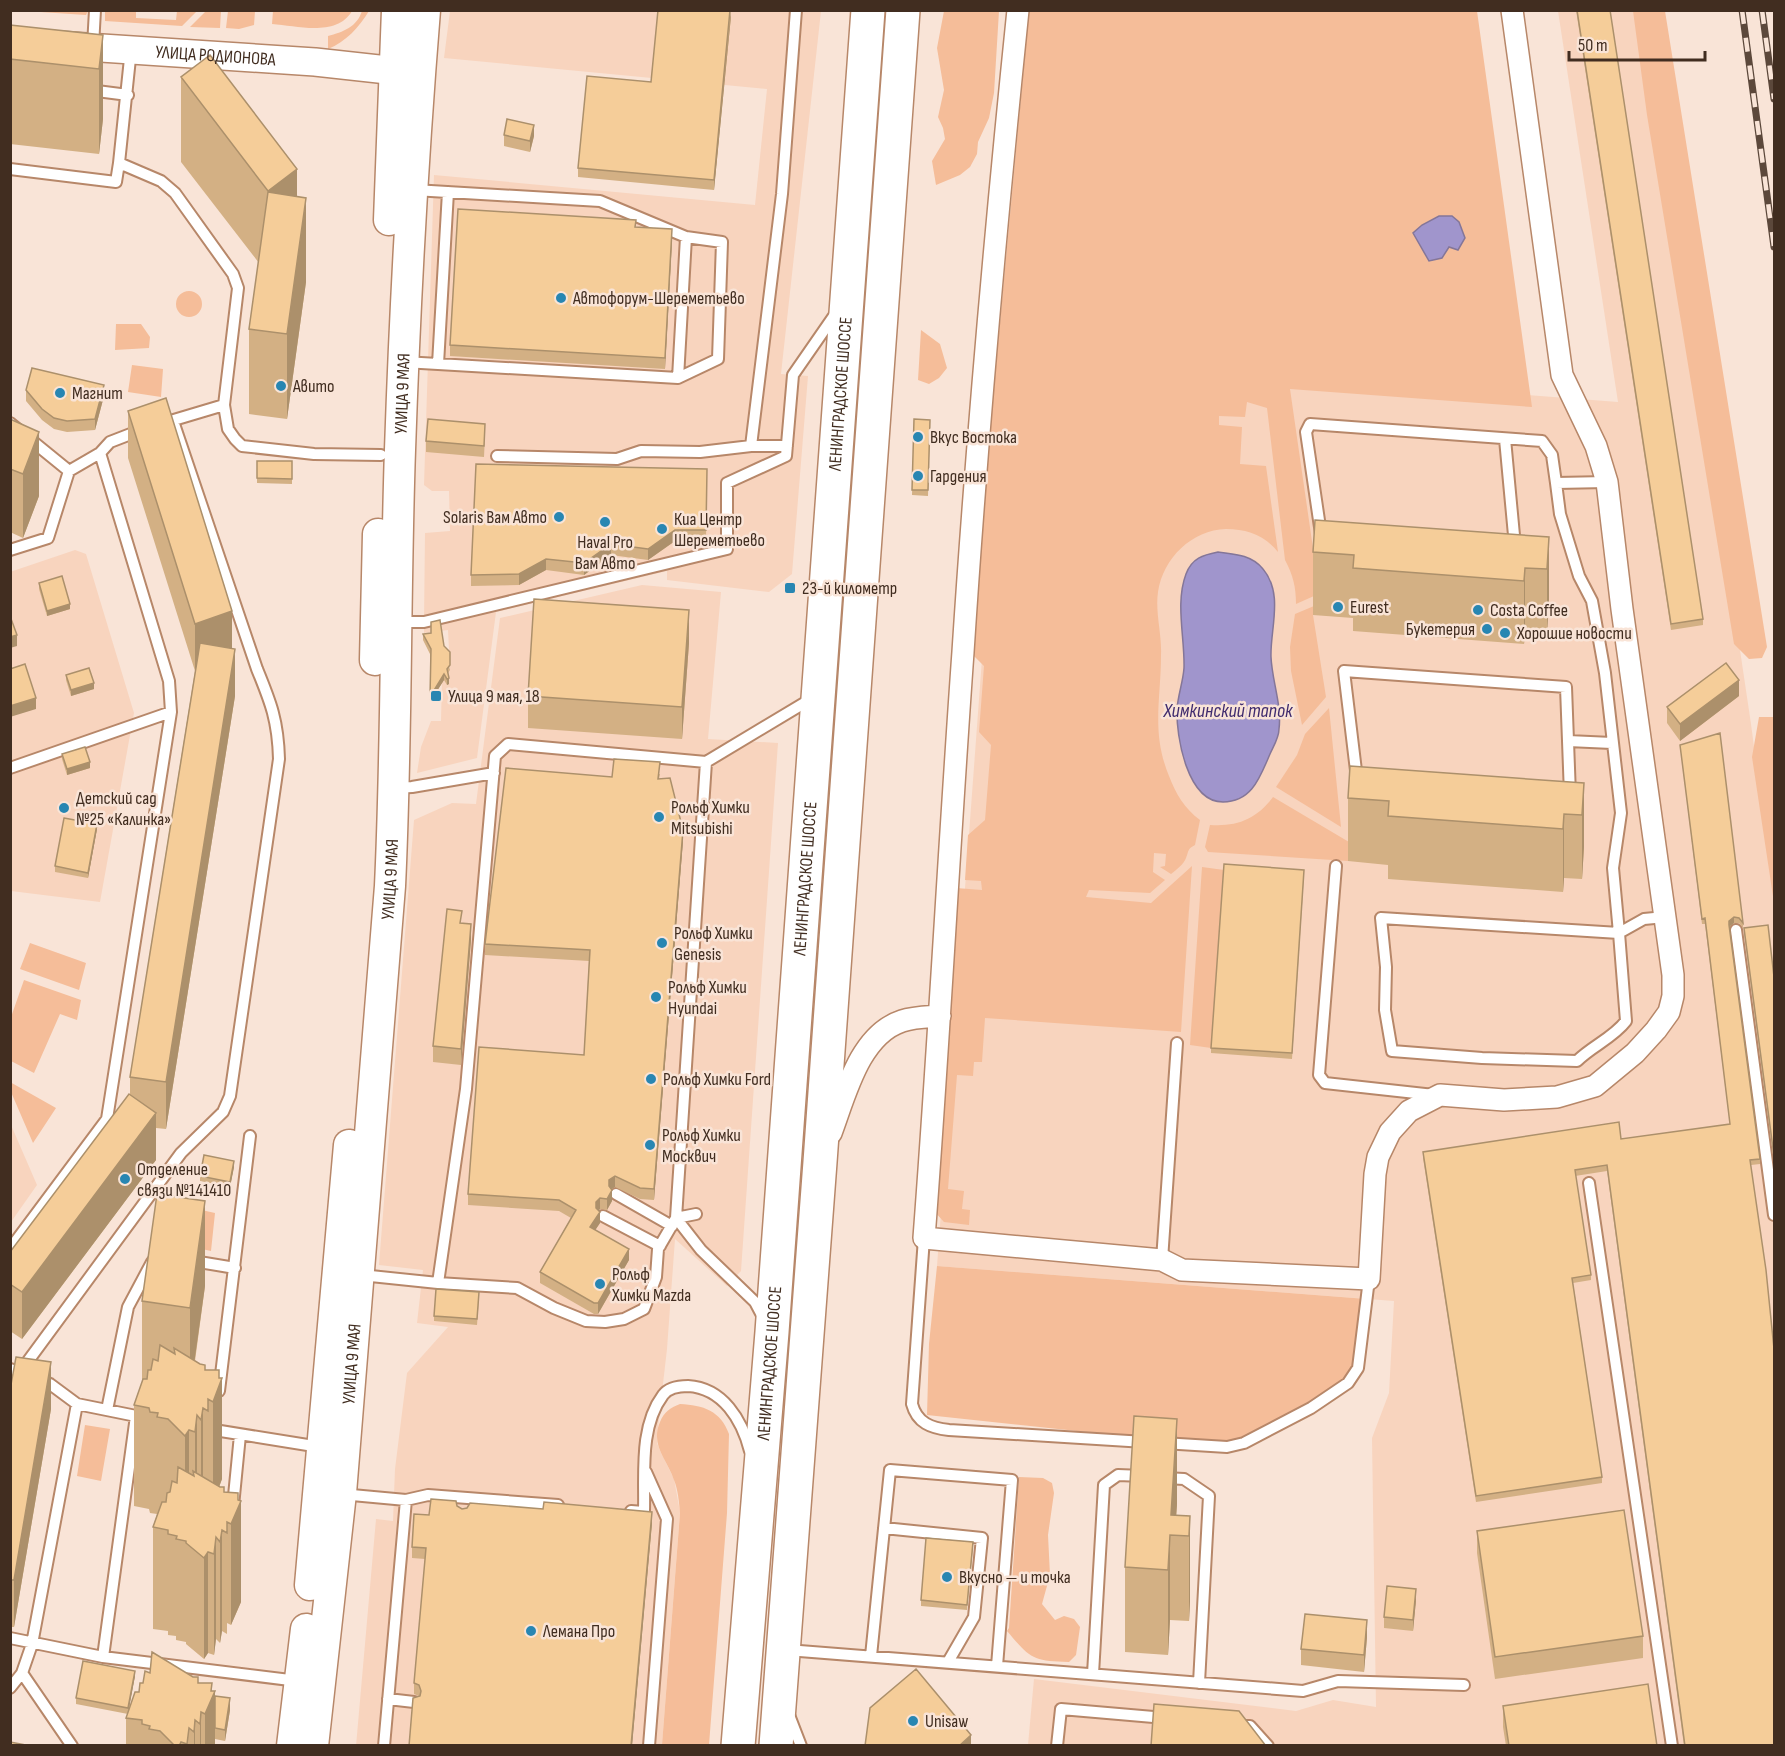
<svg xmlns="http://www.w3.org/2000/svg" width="1785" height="1756" font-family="'Sofia Sans Condensed',sans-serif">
<rect width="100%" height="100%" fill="#f9e4d7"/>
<path fill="#f8d4be" d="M450,11H821L781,374L808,376L792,574L769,592L667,580V571L496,612L477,758L417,773L421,747L431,721H441L442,677L450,670L448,630L424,633V622L425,533L450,531L449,491H432L424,485L434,175L755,205L767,89L444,58Z
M1558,11H1645L1751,724L1774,898V1745H1028L1034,1679L1296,1711L1333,1700L1376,1707L1372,1438L1389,1393L1394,1301L937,1266L994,497L1139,365L1618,402Z
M75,550L86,554L134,713L100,902L11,891L10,572Z
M642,585L721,592L708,739L778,743L741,1271L727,1286L675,1239L667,1349L657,1436V1443L661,1453L674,1479L680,1512L662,1745L356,1746L376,1519L393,1521L395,1469L407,1373L448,1327L417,1323L423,1270L379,1265L414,820L452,803L476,804L500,618Z
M11,1125L37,1185L11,1222H10Z"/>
<path fill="#f5bd99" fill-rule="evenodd" d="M88,11L86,15L25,11L88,10Z
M105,11H136V18L176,20L177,11H197L182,26L105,21Z
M206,11H221L220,28L190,27Z
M228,11H255L254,25L239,29L226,28Z
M273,11V10L352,11C337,37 298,26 272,24Z
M362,11H369C359,27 346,42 328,49V36C343,32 357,27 362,11Z
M944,11H999L994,93L989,118L978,142L977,154L970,167L960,175L936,185L932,161L945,139L943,128L938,117L944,90L937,48Z
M1029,11H1477L1532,407L1290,389L1317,576L1314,596L1296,604C1296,587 1293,575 1285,560L1267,408L1247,402L1245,417L1219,416V425L1242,427L1240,464L1266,466L1278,552C1264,535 1247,529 1226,529C1192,530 1163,558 1158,592C1155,612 1162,634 1161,655C1161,700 1151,732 1169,776C1176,794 1184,808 1200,820L1195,845C1187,849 1189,851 1186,858C1184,864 1176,870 1171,874L1160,867L1165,866L1166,854L1154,853L1153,872L1165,880L1150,893L1089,890L1086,897L1151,903L1192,866L1181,1032L985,1018L982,1062H974L973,1076L957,1075L948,1189L964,1191L962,1209L970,1210L969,1225L944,1222L934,1211L956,888L982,890L981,881L965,880L968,835L985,820L991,745L979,732L984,666L973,655L985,484ZM1439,216H1452L1458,250L1449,247L1429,260L1423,251L1422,225Z
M1633,11H1665L1767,647L1762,658L1749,659L1734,644L1647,115Z
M176 304a13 13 0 1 1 26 0a13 13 0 1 1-26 0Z
M116,324H141L150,337L149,348L115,350Z
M921,330L940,344L947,368L939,378L929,384L918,380Z
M132,365L163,369L161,397L128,392Z
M1314,606L1313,615L1326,697L1302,725L1291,671L1290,647L1295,614Z
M1329,708L1341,827L1276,787L1297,755L1305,734Z
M1759,717H1774V903L1752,757Z
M1273,797L1349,842L1348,861L1208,852L1205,847L1210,825C1237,827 1257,819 1273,797Z
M1202,867L1224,870L1211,1048L1190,1045Z
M30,943L86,963L79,990L20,969Z
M24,980L81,1000L77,1020L60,1014L34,1073L11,1061V1017Z
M10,1082L56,1108L33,1143L11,1092Z
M179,1205L215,1213L211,1251L160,1240Z
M937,1266L1367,1299L1348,1383L1227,1447L927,1415L929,1344Z
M680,1404C703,1405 721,1411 729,1434L727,1513L709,1745H662L680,1513C679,1501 678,1490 674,1480C667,1459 650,1445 660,1422C664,1412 670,1408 680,1404Z
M85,1425L110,1429L101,1481L77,1476Z
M1019,1477L1043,1478L1052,1483L1054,1493L1048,1535L1050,1575L1042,1604L1055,1620L1064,1616L1074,1619L1080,1627L1076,1655L1069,1662C1032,1661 1030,1658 1007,1631L1009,1628Z"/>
<path fill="#a095cc" stroke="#847698" stroke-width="1.5" d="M1439,216H1452L1459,222L1465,238L1458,250L1449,247L1442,258L1429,261L1413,233L1422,225Z
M1218,552C1235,554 1252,555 1263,569C1284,594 1270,629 1271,657C1272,681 1282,705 1279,729C1279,738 1273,747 1270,754C1260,777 1252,802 1223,802C1187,802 1176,736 1177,709C1178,695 1183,682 1184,668C1185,638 1175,603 1186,574C1192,558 1203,555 1218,552Z"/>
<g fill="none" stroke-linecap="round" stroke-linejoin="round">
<defs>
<path id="service" d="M93,46L95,10
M131,49L119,163L161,181L175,193L233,274L238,288L224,405L228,429L235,439L242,446L314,454L381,455
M89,90L128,95
M10,169L116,182L119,163
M404,362L678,378L686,237L600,201L414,190
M438,364L448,192
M678,378L718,359L722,242L686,237
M167,422L224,405
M10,423L69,471L100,453
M1505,439L1515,546
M751,446L782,194L796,10
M497,456L617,459L641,451L700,452L751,446H787
M1607,482L1556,483L1560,514L1579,576L1592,601L1605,673L1621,813L1613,868L1619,933L1644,919L1665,917
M1321,534L1306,432L1310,424L1542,441L1552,455L1556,483
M10,550L48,538L69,471
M397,622H424L727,549V483L786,456L793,375L836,313
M10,768L171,712L169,681L100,453L110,442L141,430
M1357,779L1344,671L1566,687L1568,741
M395,788L412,787L494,773
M1570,795L1568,741L1612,743
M1336,866L1319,1075L1325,1083L1434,1095
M1381,918L1619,933L1626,1021C1613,1038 1592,1046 1577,1061L1482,1058L1392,1051L1385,1010L1386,967Z
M1736,930L1774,1215
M1589,1183L1672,1746
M616,1194L672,1226
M603,1216L660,1246
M676,1218L701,1250L755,1302L764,1319
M676,1218L696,1214
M924,1238L912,1404C917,1423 931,1428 949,1430L1145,1442
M10,1249L107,1119L171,712
M1162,1260L1177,1043
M193,1261L235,1268
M361,1275L438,1283L517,1288L554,1308L586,1321L605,1322L624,1319L644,1309L656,1277L658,1249L676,1218L706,762
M438,1283L466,1089L495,756L508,744L706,762L811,699
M10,1369L20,1372L181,1153L223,1112L230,1096L279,759C278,721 271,703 257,669L173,421
M38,1379L50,1384L77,1404L146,1418
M219,1391L250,1136
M107,1410L128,1307L152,1262
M208,1429L320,1447
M1163,1443L1227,1447L1244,1443L1311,1408L1348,1383L1358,1368L1369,1279
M646,1472L667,1519L649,1746
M1165,1478L1184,1479L1209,1496L1199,1683
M341,1494L406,1500L428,1495L558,1505
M233,1506L240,1435
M631,1511L644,1512C645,1474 639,1427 663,1395C668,1388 679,1386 688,1386C723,1388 742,1420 750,1451
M884,1528L982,1538L974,1617L948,1662
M10,1638L103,1657L298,1681
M787,1650L1303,1691L1338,1681L1464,1685
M871,1656L890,1470L1012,1480L997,1666
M103,1657L136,1416
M22,1673L72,1746
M1093,1674L1104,1485L1118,1475L1143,1476
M10,1688L22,1673L32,1644L77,1404
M388,1699L414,1702
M789,1715L801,1746
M1246,1726H1250L1268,1746
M384,1746L406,1500
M1057,1746L1061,1709L1165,1718"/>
<path id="minor" d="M1018,10C996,224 977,437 963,652C949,847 939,1043 924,1238L1162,1260L1182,1270L1369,1279L1375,1174L1378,1157L1390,1132L1409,1111L1440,1095L1504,1100L1557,1097L1595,1086L1635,1053L1656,1030L1669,1012L1673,996V975L1622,609L1607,482L1596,446L1562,375L1512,10
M831,1133C845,1096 859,1035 902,1021C914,1017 927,1017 940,1016"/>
<g id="tertiary">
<path id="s1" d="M10,42L315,62L415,73"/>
</g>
<g id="secondary">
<path d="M389,220L397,10"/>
<path d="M375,660L378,534"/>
<path d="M310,1585L349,1145"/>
<path d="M292,1746L306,1629"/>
<path id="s2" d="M313,1746L341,1493L390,886C397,740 395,595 400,450C405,303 413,157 425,10"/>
</g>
<g id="trunk">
<path id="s3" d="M738,1746L772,1332L868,10"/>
<path d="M776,1746L820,1162L903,10"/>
</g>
</defs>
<use href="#service" stroke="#b78769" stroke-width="14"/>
<use href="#minor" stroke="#b78769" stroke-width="24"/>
<use href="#tertiary" stroke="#b78769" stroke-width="30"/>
<use href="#secondary" stroke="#b78769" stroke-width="33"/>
<use href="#trunk" stroke="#b78769" stroke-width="36"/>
<use href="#service" stroke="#fff" stroke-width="10"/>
<use href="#minor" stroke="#fff" stroke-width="21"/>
<use href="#tertiary" stroke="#fff" stroke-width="27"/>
<use href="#secondary" stroke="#fff" stroke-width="30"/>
<use href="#trunk" stroke="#fff" stroke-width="33"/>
<defs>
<path id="rail" d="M1742,10L1774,247
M1762,10L1774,99"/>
</defs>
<use href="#rail" stroke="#5c483b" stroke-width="7"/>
<use href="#rail" stroke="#f9e4d7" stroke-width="4.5" stroke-dasharray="14" stroke-linecap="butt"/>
</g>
<path fill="#d3b084" d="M1576,10H1610L1703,619V625L1671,630Z
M731,16L714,190L578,177V168L651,82Z
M10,25L103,35V119L99,154L10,144Z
M181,77L297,196L306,282L287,419L249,414V329L259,263L181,162Z
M504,135L534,136L530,152L504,146Z
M636,227L672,240L665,369L450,356V345Z
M26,390L104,396L95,430L67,432L54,429L42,420L26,401Z
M128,411L232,649L235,696L166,1129L156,1128V1160L22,1339L10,1331V1252L130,1095V1077L195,671L128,458Z
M10,419L39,496L23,538L10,532Z
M914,419L930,420L928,496L912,495Z
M485,435L484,457L426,452V441Z
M257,461H292V484L257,483Z
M707,469L706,541H675L648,560L611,555L584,575L546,570L519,585L471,586V575Z
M1549,537V601L1547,633L1525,631L1524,644L1353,631V618L1313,615V552Z
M39,583L70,609L47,616L39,589Z
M423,634L444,646L450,670L448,673L449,684L447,685L444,680L430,702V654L423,640Z
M689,643L682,739L528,728V696Z
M66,675L94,689L71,696L66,680Z
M1739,696L1680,741L1667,723V707Z
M1680,745L1743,923V928L1739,923H1734L1729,927V929L1760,1159V1164L1751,1165L1774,1746H1684L1607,1171L1575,1176L1591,1275V1280L1573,1283L1602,1477V1483L1476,1502L1423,1158V1152L1621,1139L1730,1124L1705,924H1702Z
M62,754L90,768L67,775L62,759Z
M660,774L659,779L683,841L654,1200L640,1199L615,1187L612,1189V1201L607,1210L600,1209L598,1211L600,1223L595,1230L629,1260L598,1314H594L540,1283V1272L571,1218L559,1211L468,1205V1194L584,1055L589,961L485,955V944L612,777Z
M1584,783V847L1582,879L1564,878L1563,892L1388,879V865L1348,861V798Z
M97,829L88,878L55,872V866Z
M1304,875L1292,1059L1211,1053V1048Z
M462,923L471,940L461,1065L433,1062V1046Z
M1744,928L1774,977V1162L1744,934Z
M234,1167L230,1187L200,1181V1176Z
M205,1286L195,1361L205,1370L219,1378L222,1479L219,1487L224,1492L238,1500L241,1602L231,1625L227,1623V1634L222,1631L220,1643L216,1639L214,1655L208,1653L204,1659L186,1644V1642L176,1640V1636L168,1635V1631L153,1629V1527L157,1514L150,1513L149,1509L134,1506V1405L142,1382V1301Z
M479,1298L477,1325L434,1321V1316Z
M10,1390L51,1409L14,1627H10Z
M1177,1504L1176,1516H1190V1601L1189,1621L1170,1620L1168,1655L1125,1652V1567Z
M457,1506L462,1509L652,1523L632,1746H409L419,1696L414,1694V1683L425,1559L412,1558V1547L429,1515Z
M1477,1531L1643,1636V1658L1495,1679L1477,1553Z
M973,1548L967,1610L921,1606V1600Z
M1416,1600L1413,1631L1384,1628V1617Z
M1367,1637L1364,1672L1301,1665V1649Z
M150,1673L198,1683L230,1710L225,1741L215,1739V1746H126V1718L128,1714L76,1704V1698L135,1676L128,1711L139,1692L143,1683Z
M1503,1706L1657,1746H1506L1503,1727Z"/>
<path fill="#ac906b" d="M731,10V16L714,190V180Z
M103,35V119L99,154V69Z
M534,125V136L530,152V141Z
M297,169V254L268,276V191Z
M306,198V282L287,419V334Z
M672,229V240L665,369V358Z
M104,385V396L95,430V419Z
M39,432V496L23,538V474Z
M675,530V541L648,560V549Z
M1549,537V601L1547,633V569Z
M611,544V555L584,575V563Z
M546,559V570L519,585V574Z
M1525,568V631L1524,644V581Z
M70,604V609L47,616V611Z
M689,610V643L682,739V707Z
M232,611V658L195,671V624Z
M17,635V646L10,648V637Z
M235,649V696L166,1129V1082Z
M444,674V680L430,702V697Z
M449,678V684L447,685V679Z
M1739,680V696L1680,741V724Z
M94,683V689L71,696V690Z
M36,698V709L10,717V706Z
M90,762V768L67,775V769Z
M1584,783V847L1582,879V815Z
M1564,814V878L1563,892V829Z
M97,824V829L88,878V873Z
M683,830V841L654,1200V1189Z
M1734,917V923L1729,927V931V921Z
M471,924V940L461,1065V1049Z
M156,1113V1160L22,1339V1292Z
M234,1161V1167L230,1187V1182Z
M615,1176V1187L609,1191V1180Z
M612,1190V1201L607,1210V1199Z
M600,1198V1209L596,1213V1202Z
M205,1201V1286L190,1393V1308Z
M600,1212V1223L590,1238V1227Z
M629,1249V1260L598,1314V1303Z
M51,1362V1409L14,1627V1580Z
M222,1378V1479L213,1503V1402Z
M203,1408V1509L201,1521V1420Z
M197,1415V1516L195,1533V1432Z
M1177,1419V1504L1175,1535L1171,1515Z
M189,1430V1531L185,1537V1436Z
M241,1501V1602L231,1625V1524Z
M652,1512V1523L632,1746H631Z
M1190,1516V1601L1189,1621V1536Z
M222,1530V1631L220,1643V1542Z
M1170,1535V1620L1168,1655V1570Z
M216,1537V1639L214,1655V1554Z
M208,1552V1653L204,1659V1558Z
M1416,1589V1600L1413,1631V1620Z
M1367,1620V1637L1364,1672V1655Z
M135,1671V1676L128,1714V1708Z
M215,1691V1746H205V1714Z
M230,1698V1710L225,1741V1730Z
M201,1712V1746H200V1724Z
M195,1720V1746H194V1732Z
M971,1735V1746H959Z"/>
<path fill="#f5cd99" stroke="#ac906b" stroke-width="1.5" d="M658,10H730L714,180L578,168L587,76L651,82Z
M1577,10H1610L1703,619L1671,624Z
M10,25L103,35L99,69L10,59Z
M210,55L297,169L268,191L181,77Z
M507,119L534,125L530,141L504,135Z
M268,192L306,198L287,334L249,329Z
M458,209L636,220L635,227L672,229L665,358L450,345Z
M32,368L104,385L95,419L67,421L54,418L42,409L26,390Z
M166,398L232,611L195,624L128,411Z
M10,419L39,432L23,474L10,469Z
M428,419L485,424L484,446L426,441Z
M914,419L930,420L928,490H912Z
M257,461H292V479L257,478Z
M476,464L707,469L706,530H675L648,549L611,544L584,563L546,559L519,574L471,575Z
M1315,520L1549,537L1547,569L1525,568L1524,581L1353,568L1354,555L1313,552Z
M62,576L70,604L47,611L39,583Z
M534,599L689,610L682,707L528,696Z
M10,616L17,635L10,637Z
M440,620L444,646L450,652V665L447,669L449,678L447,679L444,674L430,697L431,649L423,634L431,633V622Z
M200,643L235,649L166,1082L130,1077Z
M1726,663L1739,680L1680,724L1667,707Z
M25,664L36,698L10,706V669Z
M89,668L94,683L71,690L66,675Z
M1720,733L1743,923L1739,918L1734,917L1729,921V925L1760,1159L1750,1160L1766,1270L1774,1349V1746H1685L1607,1165L1575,1170L1591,1275L1572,1278L1602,1477L1476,1496L1423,1152L1619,1122L1621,1139L1730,1124L1705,918L1702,919L1680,745Z
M85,747L90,762L67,769L62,754Z
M614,759L660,762L658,779L670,778L683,830L654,1189L640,1188L615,1176L609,1180V1186L612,1190L607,1199L600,1198L596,1202V1208L600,1212L590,1227L629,1249L598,1303H594L540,1272L576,1210L559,1200L468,1194L479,1047L584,1055L590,950L485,944L506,768L612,777Z
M1350,766L1584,783L1582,815L1564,814L1563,829L1388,816L1389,801L1348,798Z
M64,818L97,824L88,873L55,866Z
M1224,864L1304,870L1292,1053L1211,1048Z
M447,909L462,911L460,923L471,924L461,1049L433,1046Z
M1768,925L1774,977V1156L1744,928Z
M129,1094L156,1113L22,1292L10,1284V1252Z
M204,1155L234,1161L230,1182L200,1176Z
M157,1194L205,1201L190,1308L142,1301Z
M436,1289L479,1292L477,1319L434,1316Z
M160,1345L175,1354L174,1348L200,1364L205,1365V1370H219V1378H222L213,1402L208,1399V1411L203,1408L201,1420L197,1415L195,1432L189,1430L185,1436L168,1419L157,1417L158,1413L150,1412L149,1408L134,1405L143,1379H147L148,1370H151L153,1359L158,1361Z
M16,1357L51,1362L14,1580H10V1390Z
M1134,1416L1177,1419L1171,1515L1190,1516L1189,1536L1170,1535L1168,1570L1125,1567Z
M178,1467L194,1476L193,1471L220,1487H224V1492L238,1493V1500L241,1501L231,1524L227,1522V1533L222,1530L220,1542L216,1537L214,1554L208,1552L204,1558L186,1543V1541L176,1539L177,1536L168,1534V1530L153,1527L162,1502H166L167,1493L170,1492L172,1481L177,1483Z
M431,1499L456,1501L457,1506L462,1509L467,1508L470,1503L543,1509L544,1502L652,1512L631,1746H409L413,1698L420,1696L421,1691L419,1685L414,1683L426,1548L412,1547L414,1514L429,1515Z
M1624,1510L1643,1636L1495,1657L1477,1531Z
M926,1538L973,1542L967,1605L921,1600Z
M1387,1586L1416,1589L1413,1620L1384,1617Z
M1305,1614L1367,1620L1364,1655L1301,1649Z
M152,1652L193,1677H198V1683H212L211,1691H215L205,1714L201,1712L200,1724L195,1720L194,1732L189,1728L187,1744L181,1742L179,1746H175L160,1731L149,1729L150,1726L142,1724V1720L126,1718L135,1692H139L140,1683H143L145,1671L150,1673Z
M83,1661L135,1671L128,1708L76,1698Z
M916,1669L971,1735L959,1746H865L870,1708Z
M1648,1684L1657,1746H1509L1503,1706Z
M215,1696L230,1698L225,1730L215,1728Z
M1154,1704L1239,1711L1266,1746H1151Z
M10,1742L31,1746H10Z"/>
<g fill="#2886b2" stroke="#f9e4d7" stroke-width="2">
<circle cx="561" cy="298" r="6"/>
<circle cx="281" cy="386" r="6"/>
<circle cx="60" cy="393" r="6"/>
<circle cx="918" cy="437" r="6"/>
<circle cx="918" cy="476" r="6"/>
<circle cx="559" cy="517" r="6"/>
<circle cx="605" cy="522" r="6"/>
<circle cx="662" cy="529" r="6"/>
<rect x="784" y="582" width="12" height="12" rx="3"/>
<circle cx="1338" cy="607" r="6"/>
<circle cx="1478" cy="610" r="6"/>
<circle cx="1487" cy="629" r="6"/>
<circle cx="1505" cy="633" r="6"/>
<rect x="430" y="690" width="12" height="12" rx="3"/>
<circle cx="64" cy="808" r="6"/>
<circle cx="659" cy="817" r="6"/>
<circle cx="662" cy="943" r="6"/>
<circle cx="656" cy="997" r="6"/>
<circle cx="651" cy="1079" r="6"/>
<circle cx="650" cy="1145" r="6"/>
<circle cx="125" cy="1179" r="6"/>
<circle cx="600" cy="1284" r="6"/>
<circle cx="947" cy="1577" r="6"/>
<circle cx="531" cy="1631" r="6"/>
<circle cx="913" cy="1721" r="6"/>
</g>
<g text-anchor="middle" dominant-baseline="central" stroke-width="5" stroke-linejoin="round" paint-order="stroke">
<g font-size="18" fill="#412d20" stroke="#f9e4d7">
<text stroke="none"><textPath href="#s1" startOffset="206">УЛИЦА РОДИОНОВА</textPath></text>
<text stroke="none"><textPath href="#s3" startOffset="1356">ЛЕНИНГРАДСКОЕ ШОССЕ</textPath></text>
<text stroke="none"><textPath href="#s2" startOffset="1356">УЛИЦА 9 МАЯ</textPath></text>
<text stroke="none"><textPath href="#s3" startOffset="870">ЛЕНИНГРАДСКОЕ ШОССЕ</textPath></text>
<text stroke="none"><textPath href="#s2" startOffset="870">УЛИЦА 9 МАЯ</textPath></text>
<text stroke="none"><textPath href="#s3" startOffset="384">ЛЕНИНГРАДСКОЕ ШОССЕ</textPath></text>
<text stroke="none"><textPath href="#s2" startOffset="384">УЛИЦА 9 МАЯ</textPath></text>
</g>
<g font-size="18" fill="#412d20" stroke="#f9e4d7" text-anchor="start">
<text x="573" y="298">Автофорум-Шереметьево</text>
<text x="293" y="386">Авито</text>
<text x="72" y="393">Магнит</text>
<text x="930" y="437">Вкус Востока</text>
<text x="930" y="476">Гардения</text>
<text x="547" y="517" text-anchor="end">Solaris Вам Авто</text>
<text x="674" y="519">Киа Центр<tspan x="674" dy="21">Шереметьево</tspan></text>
<text x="605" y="542" text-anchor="middle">Haval Pro<tspan x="605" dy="21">Вам Авто</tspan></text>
<text x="802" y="588">23-й километр</text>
<text x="1350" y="607">Eurest</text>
<text x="1490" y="610">Costa Coffee</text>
<text x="1475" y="629" text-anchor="end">Букетерия</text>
<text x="1517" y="633">Хорошие новости</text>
<text x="448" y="696">Улица 9 мая, 18</text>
<text x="76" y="798">Детский сад<tspan x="76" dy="21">№25 «Калинка»</tspan></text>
<text x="671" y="807">Рольф Химки<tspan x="671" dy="21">Mitsubishi</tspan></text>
<text x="674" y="933">Рольф Химки<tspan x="674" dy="21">Genesis</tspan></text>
<text x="668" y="987">Рольф Химки<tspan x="668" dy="21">Hyundai</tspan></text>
<text x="663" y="1079">Рольф Химки Ford</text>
<text x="662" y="1135">Рольф Химки<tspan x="662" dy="21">Москвич</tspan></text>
<text x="137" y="1169">Отделение<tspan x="137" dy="21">связи №141410</tspan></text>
<text x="612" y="1274">Рольф<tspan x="612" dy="21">Химки Mazda</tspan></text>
<text x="959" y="1577">Вкусно — и точка</text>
<text x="543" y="1631">Лемана Про</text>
<text x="925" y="1721">Unisaw</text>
</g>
<g font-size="20" font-style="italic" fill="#402c6e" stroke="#f9e4d7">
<text x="1228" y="711">Химкинский тапок</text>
</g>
</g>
<rect width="1785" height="1756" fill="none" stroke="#412d20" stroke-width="24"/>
<path d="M1569 51v9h136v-9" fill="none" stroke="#412d20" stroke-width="3"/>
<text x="1578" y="51" font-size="18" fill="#412d20" stroke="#f9e4d7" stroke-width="4.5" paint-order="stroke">50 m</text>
</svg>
